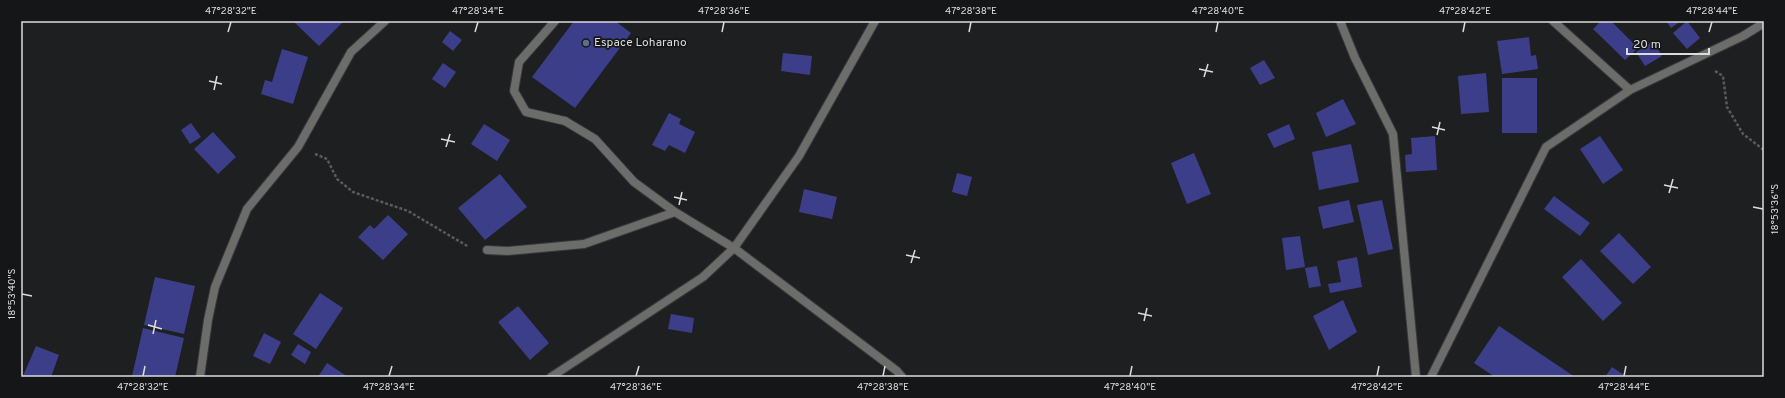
<svg xmlns="http://www.w3.org/2000/svg" width="1785" height="398" font-family="Overpass,sans-serif">
<rect width="100%" height="100%" fill="#1e1f21"/>
<path fill="#3d3e89" d="M293,21H344L319,46Z
M574,21H615L631,33L575,108L532,77Z
M1601,21H1611L1638,48L1625,60L1593,29Z
M1666,21H1681L1671,28Z
M1687,21L1700,38L1687,49L1673,33Z
M450,31L462,40L453,51L442,42Z
M1529,37L1531,56L1536,55L1538,69L1502,74L1497,41Z
M1653,41L1662,56L1645,66L1636,52Z
M282,49L308,57L293,104L261,94L265,80L272,82Z
M783,53L812,56L810,75L781,71Z
M1264,60L1275,78L1260,85L1250,68Z
M443,63L456,72L445,88L432,79Z
M1486,73L1489,112L1461,114L1458,76Z
M1502,78H1537V133H1502Z
M1343,99L1356,124L1326,137L1316,113Z
M669,113L681,119L679,124L695,132L685,153L669,145L665,151L652,145Z
M191,123L201,137L190,144L181,130Z
M484,124L510,140L497,161L471,144Z
M1289,124L1295,139L1274,148L1267,134Z
M213,132L236,157L218,174L194,149Z
M1435,136L1437,170L1406,172L1405,155L1412,154L1411,138Z
M1600,136L1623,170L1603,184L1580,149Z
M1351,144L1359,182L1319,190L1312,152Z
M1194,153L1211,194L1187,204L1171,163Z
M957,173L972,177L967,196L952,192Z
M500,174L527,207L485,240L458,208Z
M804,189L837,197L832,219L799,212Z
M1554,196L1590,223L1580,236L1544,209Z
M1349,200L1354,222L1323,229L1318,207Z
M1382,200L1393,249L1368,255L1357,205Z
M388,215L408,234L383,260L358,237L370,225L374,229Z
M1619,233L1651,267L1633,284L1600,251Z
M1300,236L1305,267L1286,270L1282,238Z
M1357,257L1362,287L1330,293L1328,284L1341,282L1337,261Z
M1581,259L1622,303L1603,321L1562,277Z
M1317,266L1321,286L1309,288L1305,268Z
M155,277L195,286L184,334L144,325Z
M320,293L343,308L316,349L293,334Z
M1343,300L1357,332L1329,350L1313,316Z
M518,306L549,343L530,360L498,322Z
M671,314L694,318L692,333L668,329Z
M1499,326L1575,377H1495L1474,363Z
M143,328L184,338L175,377L132,376Z
M264,333L281,342L270,364L253,356Z
M298,344L311,352L305,364L291,355Z
M36,346L59,355L51,377L23,376Z
M327,363L348,377H318Z
M1612,367L1627,377H1605Z"/>
<g fill="none" stroke-linecap="round" stroke-linejoin="round">
<defs>
<path id="service" d="M555,21L519,62L514,91L526,112L565,121"/>
<path id="minor" d="M1340,21L1355,58L1393,134L1416,377
M1553,21L1630,90L1743,36L1764,23
M565,121L595,139L634,182L675,212
M487,250L507,251L584,244L675,212L734,248L897,371L902,377
M200,377L208,320L215,287L247,209L298,147L351,52L385,21
M551,377L703,277L734,248L799,156L875,21
M1431,377L1546,147L1630,90"/>
</defs>
<use href="#service" stroke="#39393b" stroke-width="10"/>
<use href="#minor" stroke="#39393b" stroke-width="10"/>
<path stroke="#595a5c" stroke-width="2.5" stroke-dasharray="3 2" stroke-linecap="butt" d="M1715,71L1723,76L1727,107L1743,134L1764,150
M315,154L327,159L337,179L353,192L408,211L469,247"/>
<use href="#service" stroke="#6c6c6b" stroke-width="8"/>
<use href="#minor" stroke="#6c6c6b" stroke-width="8"/>
</g>
<path fill="none" stroke="#dcdcde" stroke-width="1.5" d="M228,32L231,22M475,32L478,22M722,32L724,22M969,32L971,22M1216,32L1218,22M1463,32L1465,22M1709,32L1712,22M1199,69L1213,72M1204,77L1208,64M209,81L222,84M214,90L217,76M1432,127L1445,130M1437,135L1440,122M441,139L455,142M446,147L450,134M1664,185L1678,188M1669,193L1673,179M674,197L687,200M679,205L682,192M1753,207L1763,209M906,255L920,258M911,263L915,250M22,294L32,296M1138,313L1152,316M1144,321L1147,308M148,325L162,329M153,334L156,320M143,376L145,366M389,376L392,366M636,376L639,366M883,376L885,366M1130,376L1132,366M1377,376L1379,366M1624,376L1626,366"/>
<circle fill="#5c6f8a" stroke="#151618" stroke-width="1.5" cx="586" cy="43" r="4"/>
<g text-anchor="middle" dominant-baseline="central" stroke-width="3.5" stroke-linejoin="round" paint-order="stroke">
<g font-size="12" fill="#dcdcde" stroke="#151618" text-anchor="start">
<text x="594" y="43">Espace Loharano</text>
</g>
</g>
<rect width="1785" height="398" fill="none" stroke="#151618" stroke-width="44"/>
<path d="M1627 48v6h82v-6" fill="none" stroke="#dcdcde" stroke-width="2"/>
<text x="1633" y="48" font-size="12" fill="#dcdcde" stroke="#151618" stroke-width="3" paint-order="stroke">20 m</text>
<rect x="22" y="22" width="1741" height="354" fill="none" stroke="#dcdcde" stroke-width="1.5"/>
<g font-size="10" text-anchor="middle" fill="#dcdcde">
<text x="231" y="14">47°28'32"E</text>
<text x="478" y="14">47°28'34"E</text>
<text x="724" y="14">47°28'36"E</text>
<text x="971" y="14">47°28'38"E</text>
<text x="1218" y="14">47°28'40"E</text>
<text x="1465" y="14">47°28'42"E</text>
<text x="1712" y="14">47°28'44"E</text>
<text transform="translate(1774 209) rotate(-90)" y="4">18°53'36"S</text>
<text transform="translate(11 294) rotate(-90)" y="4">18°53'40"S</text>
<text x="143" y="390">47°28'32"E</text>
<text x="389" y="390">47°28'34"E</text>
<text x="636" y="390">47°28'36"E</text>
<text x="883" y="390">47°28'38"E</text>
<text x="1130" y="390">47°28'40"E</text>
<text x="1377" y="390">47°28'42"E</text>
<text x="1624" y="390">47°28'44"E</text>
</g>
</svg>
